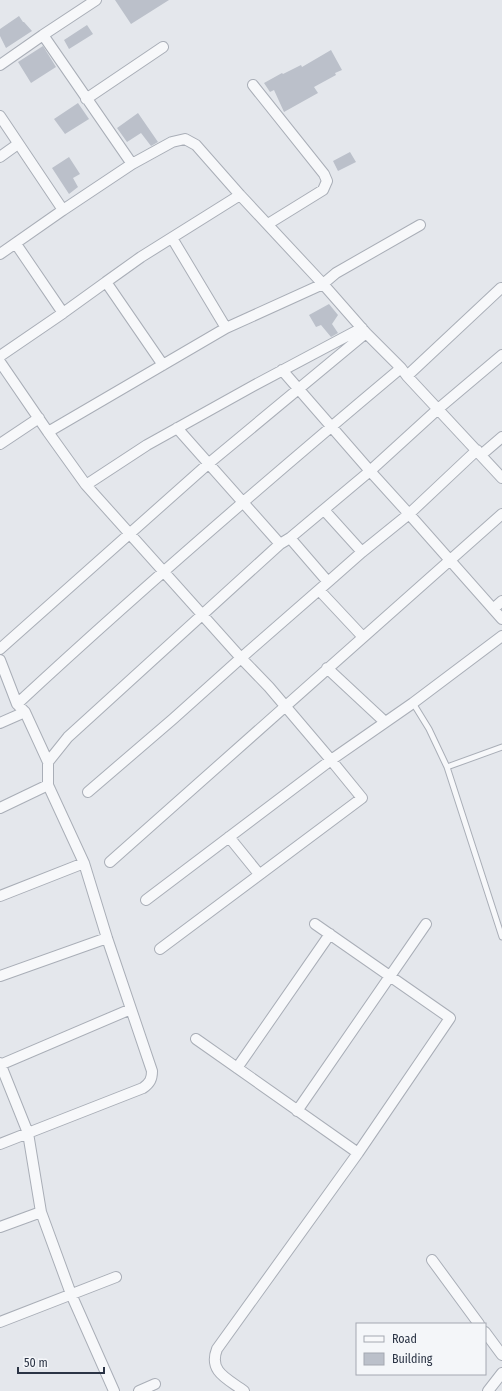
<svg xmlns="http://www.w3.org/2000/svg" width="502" height="1391" font-family="'Fira Sans Condensed',sans-serif">
<rect width="100%" height="100%" fill="#e4e7ec"/>
<path fill="#bbc0ca" d="M115,0H169L131,24Z
M19,16L23,22H24L32,31L6,48L0,36V29Z
M87,25L93,34L69,49L64,40Z
M43,46L56,67L31,83L18,62Z
M331,50L342,70L335,73L336,75L314,87L318,93L284,112L274,90L270,92L264,83L282,73L283,74L301,65L302,67Z
M78,103L89,119L65,134L54,119Z
M138,113L158,142L151,146L141,133L127,142L117,128Z
M350,152L356,162L338,171L333,161Z
M69,157L80,174L73,178L78,187L69,194L52,168Z
M329,304L338,315L332,324L338,333L331,337L321,325L316,327L309,315Z"/>
<g fill="none" stroke-linecap="round" stroke-linejoin="round">
<defs>
<path id="service" d="M413,703L429,729L447,767L502,937
M447,767L502,747"/>
<path id="minor" d="M43,35L96,0
M0,65L43,35L132,164L63,210
M253,85L324,174L327,181L323,190L268,224
M86,99L163,47
M0,116L63,210L0,254
M0,157L18,144
M132,164L172,142L185,139L196,145L240,195L323,284L366,333L401,368L407,376L502,478
M172,238L226,328
M63,313L106,282
M0,356L63,313L16,244
M0,362L48,432L226,328L323,284L336,273L420,225
M163,365L106,282L141,257L240,195
M407,376L501,288
M177,428L280,544L290,538L370,471L282,370
M48,432L86,485L147,445L253,386L362,328
M0,444L39,418
M477,450L409,514L370,471L438,409L502,355
M481,455L502,437
M86,485L241,658L328,582
M324,510L362,552L409,514L502,619
M290,538L328,582L362,552
M319,590L363,637
M493,609L502,601
M0,649L208,464L366,333
M0,660L17,704L25,712L48,762V785L84,863L107,938L152,1071C152,1079 150,1083 143,1088L28,1133L41,1212L71,1294L114,1391
M327,668L385,722
M17,704C142,588 271,477 401,368
M0,723L25,712
M48,762L68,737L280,544
M88,792L173,719L241,658L269,687L331,760L413,703L502,636
M0,808L48,785
M229,837L259,874
M110,862L502,514
M0,896L84,863
M146,900L331,760L362,798L160,949
M0,976L107,938
M196,1039L358,1153
M0,1063L28,1133L0,1144
M0,1065L131,1009
M237,1068L330,934
M297,1111L426,924
M0,1227L41,1212
M432,1260L479,1324
M0,1322L116,1277
M485,1332L502,1355
M139,1391L155,1384
M244,1391C228,1379 208,1372 217,1349L358,1153L450,1018L315,924
M488,1391L502,1373"/>
</defs>
<use href="#service" stroke="#a9aeb7" stroke-width="7"/>
<use href="#minor" stroke="#a9aeb7" stroke-width="12"/>
<use href="#service" stroke="#f7f8fa" stroke-width="5"/>
<use href="#minor" stroke="#f7f8fa" stroke-width="10"/>
</g>
<rect x="356" y="1323" width="130" height="52" fill="#f4f6f9" stroke="#a4a8b1"/>
<rect x="364" y="1336" width="20" height="6" fill="#f7f8fa" stroke="#a4a8b1"/>
<text x="392" y="1343" font-size="12" fill="#2b3445">Road</text>
<rect x="364" y="1353" width="20" height="12" fill="#bbc0ca" stroke="#a4a8b1"/>
<text x="392" y="1363" font-size="12" fill="#2b3445">Building</text>
<path d="M18 1367v6h86v-6" fill="none" stroke="#2b3445" stroke-width="2"/>
<text x="24" y="1367" font-size="12" fill="#2b3445" stroke="#f4f6f9" stroke-width="3" paint-order="stroke">50 m</text>
</svg>
